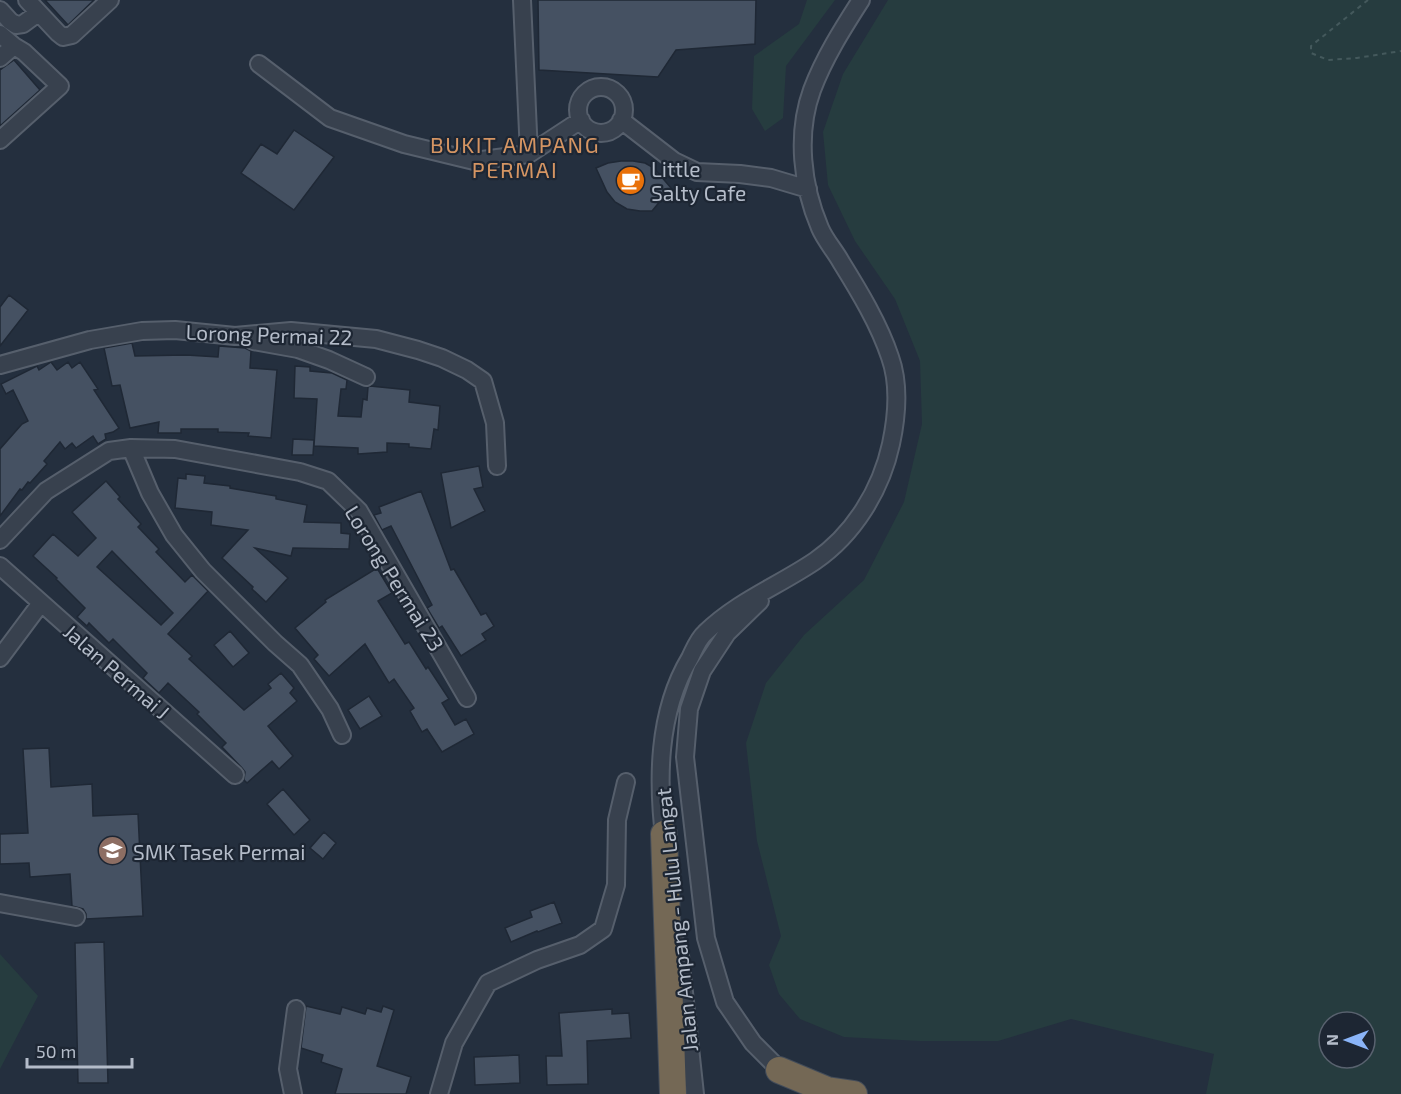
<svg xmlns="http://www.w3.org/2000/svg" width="1401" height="1094" font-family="'Exo 2',sans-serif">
<rect width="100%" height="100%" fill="#242f3e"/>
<path fill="#263c3f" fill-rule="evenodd" d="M807,0H835L786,66L783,118L765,131L752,109L754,56L799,24Z
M888,0H1401V1094H1206L1214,1054L1071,1019L998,1041H920L844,1037L800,1019L779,994L769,965L781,936L757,841L746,743L766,683L804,635L864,580L904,502L922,424L920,361L895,299L855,241L828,185L823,132L843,74ZM1329,1022H1365V1058H1329Z
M0,954L38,996L0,1069Z"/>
<path fill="#455162" stroke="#1f2835" stroke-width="1.5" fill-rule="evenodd" d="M45,0H94L68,25Z
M538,0H756L755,44L676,50L658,77L539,70Z
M14,60L40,90L0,126V70Z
M294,130L334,157L294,210L241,173L261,144L277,154Z
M621,161H633L645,163L654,168L671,188L652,211H640L627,209L615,202L607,192L596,168L608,163Z
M9,295L28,310L0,346V307Z
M132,343L135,356L186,355L218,357L219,346L245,348L251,351L250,368L277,370L271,438L248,436L249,433L218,432V429H181V433H158L159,422L130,428L120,385L112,386L104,348Z
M51,362L57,370L68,362L72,368L80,362L98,389L94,390L119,428L113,432L105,434L106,439L98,444L93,436L76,448L72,443L65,449L60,442L44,461L47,464L30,483L28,482L22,490L20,489L0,516V449L22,424L28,421L13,390L6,394L1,384L37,366L39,370Z
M295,366L310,367V371L332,373L347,380L346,389H341L338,416L361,417L363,399L367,400L368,387L370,386L410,390L409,402L440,406L438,430L434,429L431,449L409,447V444L387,443V452L358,454V448L314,446L317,399L294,398Z
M293,439L314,440L313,455H292Z
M479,466L483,487L474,489L485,511L451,528L441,473Z
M186,474L205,476L204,483L230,486V488L276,496V499L307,505L304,522L341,523V533L350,534L349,549L293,548L291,556L255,548L288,578L266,602L252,589L253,587L222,558L248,530L211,525L212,512L175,508L178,478L186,479Z
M106,481L120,497L118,499L141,524L138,527L159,549L156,552L185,582L192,575L208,591L168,634L192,656L189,659L244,710L271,688L268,684L281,673L294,688L290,693L297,701L268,726L293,756L279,769L272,761L247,783L244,780L245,772L242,768L222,747L226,743L197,714L199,712L168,683L159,693L143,678L147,673L113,639L109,643L89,623L87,626L77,617L85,608L56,579L57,578L33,556L53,534L78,556L96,538L72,512ZM112,551L173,613L161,625L97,567Z
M421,491L451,570L454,569L481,615L486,613L494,626L482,634L486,640L461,656L442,626L439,628L427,608L432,605L391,526L382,530L374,515L381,513L379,507Z
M377,568L392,593L378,601L405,644L409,642L426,669L428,667L449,699L442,703L455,725L466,719L474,734L442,752L427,729L422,732L410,711L414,708L394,679L389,683L365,644L329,676L314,659L318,655L295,628L326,602L325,600Z
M230,631L249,653L233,667L214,645Z
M369,696L382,716L360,729L348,710Z
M49,748L51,787L92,784L93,816L138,814L143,916L86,919V914L83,909L72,906L70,874L30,877L29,863L0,864V834L28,833L23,749Z
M283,789L310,820L294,835L267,804Z
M324,832L336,843L323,859L310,848Z
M554,902L562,923L538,932L537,931L511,942L505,928L532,917L530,911Z
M104,942L108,1083H78L75,943Z
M306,1006L340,1014L342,1007L365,1014L367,1008L381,1012L383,1006L394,1010L377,1066L411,1077L406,1094H335L342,1069L321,1062L323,1055L301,1048Z
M612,1009V1014L629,1013L631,1038L587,1041L588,1084L547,1085L546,1056H562L559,1013Z
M519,1055L520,1083L475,1085L474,1057Z"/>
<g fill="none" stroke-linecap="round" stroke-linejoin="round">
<defs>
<path id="minor" d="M27,0L58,33L63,37L72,35L110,0
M522,0L529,154
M0,10L10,21L16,25L23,24L38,13
M0,34L14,46L24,52L60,86L0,140
M0,58L14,46
M259,64L330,118L404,144L474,161L529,154L581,120
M578 110a23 23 0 1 1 46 0a23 23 0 1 1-46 0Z
M621,120L674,161L697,172L740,174L771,178L808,189
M253,341L298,349L329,360L366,377
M0,365L90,340L142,331L175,330L235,336L291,331L376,339L418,350L442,358L467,370L483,381L495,423L497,466
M131,448L150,493L174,535L203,571L275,643L300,665L330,709L342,735
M0,540L46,491L109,451L131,448L175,449L300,472L328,481L359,511L467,698
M0,566L235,775
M760,601L727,633L702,671L689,709L685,757L706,938L725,1002L753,1043L785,1075
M0,658L41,603
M665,844C657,782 657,713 690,658C694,650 698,639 705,633C738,601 778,586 815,561C854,534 881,490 891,444C897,416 900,385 890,357C879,324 859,291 841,262C835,251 825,240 820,228C802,186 796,134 812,90C824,58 843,28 861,0
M0,903L76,917
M679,946L695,1094
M293,1094L288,1069L296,1009
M439,1094L454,1043L488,983L537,960L580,945L603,929L616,885L617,820L626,782"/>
<path id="highway" d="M664,834L673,1094
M779,1070L827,1090L854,1094"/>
</defs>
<use href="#minor" stroke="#565f6c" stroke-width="20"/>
<use href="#highway" stroke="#434c59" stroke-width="28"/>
<path stroke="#44595c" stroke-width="2" stroke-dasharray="4.5 4.5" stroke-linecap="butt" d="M1368,0L1311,46V53L1328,60L1357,58L1401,51"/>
<use href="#minor" stroke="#38414e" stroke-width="16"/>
<use href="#highway" stroke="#746855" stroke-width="26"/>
</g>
<defs>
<symbol id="cafe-disc" viewBox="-11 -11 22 22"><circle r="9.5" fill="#e8710a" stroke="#1d2633"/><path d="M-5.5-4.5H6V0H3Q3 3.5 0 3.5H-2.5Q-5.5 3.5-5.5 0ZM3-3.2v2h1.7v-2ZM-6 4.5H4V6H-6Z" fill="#fff"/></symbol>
<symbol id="school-disc" viewBox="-11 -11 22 22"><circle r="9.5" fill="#8d6e63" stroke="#1d2633"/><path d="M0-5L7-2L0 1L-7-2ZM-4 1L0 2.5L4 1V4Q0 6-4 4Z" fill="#fff"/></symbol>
</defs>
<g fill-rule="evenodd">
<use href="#cafe-disc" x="614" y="164" width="33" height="33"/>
<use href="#school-disc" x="96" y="834" width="33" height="33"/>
</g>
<g text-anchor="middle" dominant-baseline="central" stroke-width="4.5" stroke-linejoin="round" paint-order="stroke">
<g font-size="21" fill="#b4bcc9" stroke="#1d2633" text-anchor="start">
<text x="651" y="168">Little<tspan x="651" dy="24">Salty Cafe</tspan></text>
<text x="133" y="851">SMK Tasek Permai</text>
</g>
<g font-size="21" fill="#b4bcc9" stroke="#1d2633">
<text transform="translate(269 334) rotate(2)">Lorong Permai 22</text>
<text transform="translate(395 578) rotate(58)">Lorong Permai 23</text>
<text transform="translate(117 671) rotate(41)">Jalan Permai J</text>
<text transform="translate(676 920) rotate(-96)">Jalan Ampang - Hulu Langat</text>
</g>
<g font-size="22" letter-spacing="1.5" fill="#d59563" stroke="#1d2633">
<text x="515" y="144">BUKIT AMPANG<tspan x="515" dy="25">PERMAI</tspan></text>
</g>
</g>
<g transform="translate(1347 1040) rotate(270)"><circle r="28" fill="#1d2633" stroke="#59626f" stroke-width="1.5"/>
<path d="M0-4.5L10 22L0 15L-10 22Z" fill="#8ab4f8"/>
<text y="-9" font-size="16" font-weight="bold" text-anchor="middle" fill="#b4bcc9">N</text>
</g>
<path d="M27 1058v9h105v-9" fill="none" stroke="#b4bcc9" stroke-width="3"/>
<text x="36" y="1058" font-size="18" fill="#b4bcc9" stroke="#1d2633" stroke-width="4.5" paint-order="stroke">50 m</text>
</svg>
